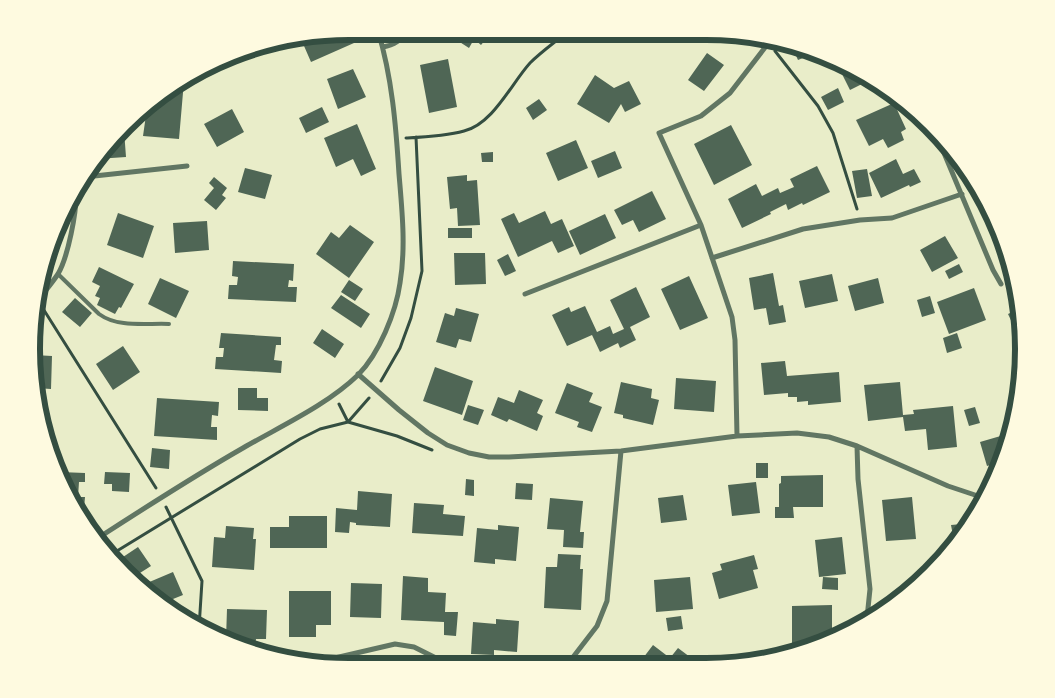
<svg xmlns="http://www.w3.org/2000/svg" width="1055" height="698" font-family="'Fira Sans',sans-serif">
<rect width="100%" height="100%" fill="#e9edc9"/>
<path fill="#4f6655" d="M349,31L354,43L311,62L301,39Z
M459,32L473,41L469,48L455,39Z
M466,32H492L481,45Z
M792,47L813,54L798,60Z
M707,53L724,65L704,91L688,80Z
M448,59L457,107L429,113L420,65Z
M835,60L846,64L870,80L850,90Z
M353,69L366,97L338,109L327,79Z
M595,75L614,88L629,81L641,104L625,112L621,104L609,123L577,104Z
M182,80L184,81L179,139L143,136L146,115H151L152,104L172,85Z
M838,88L844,102L828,110L821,97Z
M539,99L547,110L533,120L526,108Z
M894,103L906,129L901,132L904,140L888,148L883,139L869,146L856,120Z
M322,107L329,122L306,133L299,118Z
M232,109L244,132L217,147L204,124Z
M357,124L376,169L361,176L353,159L336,167L324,138Z
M731,125L752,165L714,185L694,144Z
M124,130L126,157L97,159V155Z
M576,140L588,168L558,181L546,153Z
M615,151L622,168L598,178L591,161Z
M493,152V162H482L481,153Z
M896,159L903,174L914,169L921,182L910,187L909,185L881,198L869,173Z
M817,166L830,192L803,205L802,203L788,210L786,204L770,212L771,214L742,228L728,199L756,184L762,196L778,188L780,193L794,187L790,179Z
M245,168L272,175L265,199L238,192Z
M867,169L872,196L857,198L852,171Z
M467,175V181L477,180L480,225L458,226L457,208L450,209L447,177Z
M214,177L227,188L222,195L226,198L216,210L204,200L214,188L209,183Z
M652,191L666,219L639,232L633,220L622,225L614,210Z
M545,211L551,224L562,219L574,246L558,253L552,241L518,257L501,219L514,213L519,223Z
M118,213L154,226L143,258L107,245Z
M605,214L616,238L580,255L569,231Z
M207,221L209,250L175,253L173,223Z
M350,225L374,242L349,278L316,254L331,232L339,238Z
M448,228H472V238H448Z
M945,236L958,258L932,272L920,250Z
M454,253H485L486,284L455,285Z
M508,254L516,271L505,276L497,260Z
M233,261L294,264L293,281L289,280L288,287H297L296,302L228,299L229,285H237L238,277L232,276Z
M959,264L963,272L949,279L945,271Z
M99,267L134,284L121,308L119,307L115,314L97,305L100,298L95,296L100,286L92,282Z
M773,273L779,306L783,305L786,322L769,325L766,308L754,310L749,278Z
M832,274L838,301L805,308L799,281Z
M689,276L708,318L680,330L661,289Z
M160,278L189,291L176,318L148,304Z
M878,278L884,303L855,311L848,286Z
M349,280L363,289L355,301L341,292Z
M636,287L650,317L630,327L636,340L620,348L618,343L600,352L592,335L567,346L552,315L569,307L571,312L585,306L597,332L610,326L613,334L624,329L610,300Z
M974,288L986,320L949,334L937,302Z
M341,295L370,314L361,328L331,308Z
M930,296L935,313L922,317L917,300Z
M75,298L92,313L80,327L62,312Z
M456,308L479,314L471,342L459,339L456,348L436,342L445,313L454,316Z
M1018,309L1023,328L1016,331L1008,314Z
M322,329L344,344L335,358L313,343Z
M221,333L281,337V345H276L274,360L282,361L281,373L215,369L216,357H223L224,348H219Z
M957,333L962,348L947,353L943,338Z
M123,346L140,372L113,390L96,364Z
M34,355L52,356L51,389L36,388Z
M785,361L787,376L839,372L841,402L808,405V401L797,402V397H788V393L764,395L761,363Z
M435,367L473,381L462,415L423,401Z
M676,378L716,381L714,412L674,409Z
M621,382L652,389L651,398L659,400L653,425L623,418V415L614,413Z
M900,382L903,415L914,414L913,410L953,406L957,447L928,450L926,429L905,431L903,417L868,421L864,385Z
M567,383L593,393L589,402L602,407L592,432L577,427L579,422L555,413Z
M238,388H257V398H268V411L238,410Z
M519,390L543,400L537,413L543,416L537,431L509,419L507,422L491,415L498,397L514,403Z
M157,398L219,402L218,416L212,415L211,427H217V440L154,436Z
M37,400H44L43,425L37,411Z
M468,405L484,410L478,425L463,420Z
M975,407L980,423L969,426L964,410Z
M1004,435L1007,446V451L1001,462L987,466L980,442Z
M152,448L170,450L169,469L150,467Z
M756,463H768V478H756Z
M60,472L85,473V482H79L78,497H85L84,509L74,508Z
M105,472L130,473L129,492L112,491V484H104Z
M823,475V507H793L794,518H775V507H779V484L781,483V476Z
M466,479L474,480V496L465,495Z
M756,482L760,513L732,516L728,485Z
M516,483L533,484L532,500L515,499Z
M358,491L392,494L390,527L356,525V523L350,522L349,533L335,532L336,508L357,510Z
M683,495L687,520L661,523L658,498Z
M912,497L916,539L886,541L882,500Z
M550,498L583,501L580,532H584L583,548L563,547L564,530L547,529Z
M414,503L444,505L443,514L465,516L463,536L412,533Z
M289,516H327V548H270V527H289Z
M962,524V529L954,541L951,525Z
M498,525L519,527L516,561L495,559V564L474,562L477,528L498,530Z
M226,526L254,528L253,539H256L254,570L212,567L214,537L225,538Z
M842,537L846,574L819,577L815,540Z
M138,547L151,566L132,578L117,561Z
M558,554L581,555L580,569H583L581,610L544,608L546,567H557Z
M754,555L758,569L753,570L758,588L719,599L712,573L722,570L720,564Z
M173,572L183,595L173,599L178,610L175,612L143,590L149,587L147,583Z
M403,576L428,578V592L446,593L445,612H458L456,636L444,635V622L401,620Z
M690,577L693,609L656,612L654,580Z
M823,577L838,578V590L822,589Z
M351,583L382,584L381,618L350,617Z
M289,591H331V625H316V637H289Z
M832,605V638L792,649V606Z
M227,609L267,610L266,639H256L255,648L226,639Z
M681,616L683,629L668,631L666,618Z
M496,619L519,621L517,652L494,650V655L471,654L473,622L496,624Z
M653,645L670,658L678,648L694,660L689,666H637Z"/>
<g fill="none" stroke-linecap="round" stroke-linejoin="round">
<path stroke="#344e41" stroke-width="3" d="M775,51L818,106L833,133L857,209
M406,138C425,137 446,136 464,131C493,124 511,84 530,63C541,52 554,43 566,33
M42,307L156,488
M381,381L400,348L411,318L422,271L416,137
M339,404L348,422L397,436L432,450
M166,507L202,581L199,628
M112,554L300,439L320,429L348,422L369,398"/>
<path stroke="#617663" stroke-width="4" d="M58,274L99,314C118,328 146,323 169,324"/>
<path stroke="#617663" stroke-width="5" d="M383,47C395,45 400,40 408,32
M939,141L993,270L1001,284
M85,177L187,166
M712,258L803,229L860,220L892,218L962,194
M525,294L701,225
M39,299C45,291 52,283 58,274C68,257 77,211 76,192
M358,374L399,410L428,433L447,445L469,453L489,457H509L621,451L737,436L797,433L829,437L857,446L948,486L981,497
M737,436L735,340L732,317L701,225L659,133L701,116L730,93L770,41
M857,446L858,479L870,589L867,618
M98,538C146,507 194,476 243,448C281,426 327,405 358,375C379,354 396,312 400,283C406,247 402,210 399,174C396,126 392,77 378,31
M309,664L395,644L414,647L450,665
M567,665L597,626L607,601L621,451"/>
</g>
<path d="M0 0H1055V698H0ZM349 40H706A309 309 0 0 1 1015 349V349A309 309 0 0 1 706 658H349A309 309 0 0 1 40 349V349A309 309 0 0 1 349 40Z" fill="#fefae0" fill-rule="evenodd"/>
<path fill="none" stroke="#344e41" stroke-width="6" d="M349 40H706A309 309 0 0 1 1015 349V349A309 309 0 0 1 706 658H349A309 309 0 0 1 40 349V349A309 309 0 0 1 349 40Z"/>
</svg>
